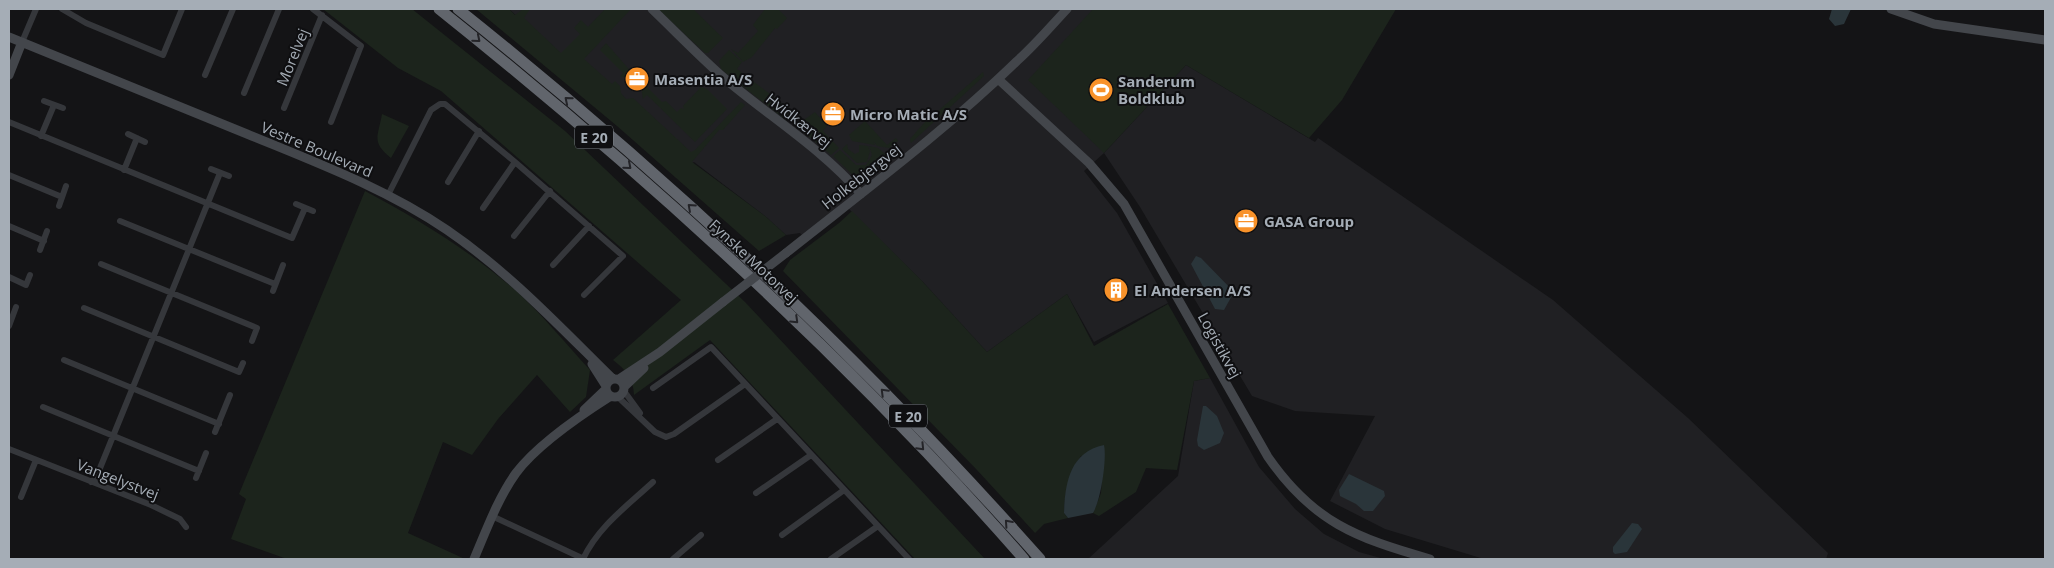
<svg xmlns="http://www.w3.org/2000/svg" width="2054" height="568" font-family="'Open Sans',sans-serif">
<rect width="100%" height="100%" fill="#141416"/>
<path fill="#202023" d="M509,9H1093L1104,153L1186,65L1315,142L1318,138L1553,300L1688,418L1828,553L1826,559H1484L1385,529L1330,501L1375,416L1295,411L1252,396L1140,207L1104,153L1084,171L1117,213L1168,303L1094,342L1067,294L987,352L922,281L848,208L807,240L800,233L786,235L765,216L694,162L690,164L579,74Z
M1210,378L1259,467L1295,509L1324,534L1359,552L1384,559H1088L1178,476L1194,381Z"/>
<path fill="#1c241c" d="M323,9H412L565,131L745,302L985,559H915L710,340L634,395C633,378 626,370 613,360L681,300L441,91L398,68Z
M476,9H509L515,15L523,9H530L524,18L561,53L580,34L574,28L581,20L588,27L605,9H631L584,59L612,84L615,81L620,86L621,93L626,99L633,98L691,152L695,150L741,102L745,105L723,130H719L692,162L765,216L786,235L759,251L617,126Z
M658,9H693L723,38L708,53H705Z
M765,9H778L787,18L777,29L775,28L752,57L743,62L731,49L738,53L758,31L753,25Z
M1093,9H1396L1342,100L1309,138L1186,65L1104,153L1028,80Z
M606,43L634,75L632,77H620L623,73L600,50Z
M729,50L742,62L737,69L795,113L791,121H787L721,69L719,61Z
M983,72L984,76L911,143L910,139L924,123Z
M644,84L662,102L666,101L677,112L681,108L684,109L683,106L701,87L707,89L727,109L695,142L647,95L643,99L641,86Z
M815,112L827,126L823,131L839,148L831,155L800,129L801,122Z
M382,114L409,126L391,158C371,142 378,137 382,114Z
M865,121L887,145L896,138L898,141L889,148L877,146L873,141L875,145L852,141L849,135Z
M847,144L848,149L855,154L859,152V145L868,146L870,151L867,162L857,163L842,149Z
M869,146L878,148L885,154H892L869,174L865,169L860,171V176H867L860,182L833,156L840,150L856,165H866L872,155Z
M365,191C418,219 468,250 514,289C541,313 565,343 590,370L586,397L570,412L537,375L498,419L472,455L443,442L408,533L465,559H287L231,539L246,499L239,494Z
M852,211L922,281L987,352L1067,294L1094,346L1168,304L1210,378L1194,381L1177,470L1146,468L1136,492L1099,516L1093,513L1101,493L1103,465L1081,456C1068,475 1065,490 1064,513L1068,518L1044,524L1035,533L977,470L783,271L790,260L839,223Z"/>
<path fill="#2a353a" d="M1832,9H1851L1844,24L1835,26L1829,19Z
M1196,256L1201,258L1234,292L1224,310L1215,309L1191,264Z
M1203,406H1206L1217,416L1224,433L1220,443L1204,450L1198,446L1197,440Z
M1104,445C1107,459 1101,500 1093,513L1068,518L1064,513C1065,483 1070,452 1104,445Z
M1349,474L1384,491L1385,496L1373,511H1364L1356,504L1340,496L1339,490Z
M1632,523L1638,524L1642,529L1627,552L1615,554L1613,552V547Z"/>
<g fill="none" stroke-linecap="round" stroke-linejoin="round">
<path stroke="#35373b" stroke-width="6" d="M62,9L86,23L163,55L182,9
M313,9L361,46L331,122
M22,42L36,9
M205,75L233,9
M244,93L279,9
M44,101L63,108
M284,108L322,15
M9,122L292,238L305,208
M128,134L145,142
M41,136L54,105
M211,169L229,176
M124,170L137,138
M9,175L62,197
M448,182L479,131
M388,195L431,110L440,104H445L515,162L623,256L584,295
M296,204L313,211
M59,206L66,186
M483,208L515,162
M120,221L275,284
M9,226L44,241
M514,236L550,191
M40,250L47,231
M101,264L257,328L252,341
M553,265L589,226
M9,277L26,285L30,275
M273,291L283,265
M84,308L239,372L243,363
M9,326L16,307
M64,360L219,424
M653,388L711,347L909,559
M624,391L640,413
M618,397L655,432L666,437L674,434L745,384
M43,407L199,471
M215,432L230,395
M9,449L151,505L180,519L186,527
M718,460L777,419
M196,478L206,453
M91,482L96,478L220,173
M756,493L811,455
M21,497L36,460
M494,517L584,559
M782,535L844,490
M583,559C598,527 627,506 653,482
M673,559L701,535
M831,559L878,526"/>
<path stroke="#43464b" stroke-width="9" d="M652,9C676,32 699,56 724,78C770,117 821,148 861,194
M1891,9L1934,24L2045,40
M9,37C88,69 167,101 247,134C315,162 385,188 447,230C510,273 559,326 613,379
M9,75L22,42
M998,79L1089,163L1124,204L1268,457C1313,522 1356,538 1430,559
M786,253C864,191 945,131 1017,61C1035,45 1051,26 1067,9
M592,364L606,386
M606 388a9 9 0 1 1 18 0a9 9 0 1 1-18 0Z
M619,379L660,352L723,302
M624,387L644,368
M584,410L606,389
M474,559C486,531 498,498 516,473C537,445 581,415 611,396"/>
<path stroke="#61656c" stroke-width="11" d="M439,9C648,176 848,358 1024,559
M458,9C667,176 863,359 1040,559"/>
<path stroke="#43464b" stroke-width="9" d="M723,302L786,253"/>
</g>
<defs><path id="oneway-chevron" d="M-2-3.5L2.5 0L-2 3.5" fill="none" stroke-width="1.6" stroke-linecap="round" stroke-linejoin="round" transform="scale(1.25)"/></defs>
<g stroke="#242428">
<use href="#oneway-chevron" transform="translate(477 39) rotate(40)"/>
<use href="#oneway-chevron" transform="translate(568 100) rotate(-140)"/>
<use href="#oneway-chevron" transform="translate(628 166) rotate(41)"/>
<use href="#oneway-chevron" transform="translate(691 207) rotate(-138)"/>
<use href="#oneway-chevron" transform="translate(795 320) rotate(44)"/>
<use href="#oneway-chevron" transform="translate(884 392) rotate(-135)"/>
<use href="#oneway-chevron" transform="translate(921 447) rotate(46)"/>
<use href="#oneway-chevron" transform="translate(1008 523) rotate(-132)"/>
</g>
<defs>
<symbol id="office-disc" viewBox="-11 -11 22 22"><circle r="9.5" fill="#f8922a" stroke="#0f0f11"/><path d="M-6-3h4V-5.5h4V-3h4V5H-6ZM-1-4.5V-3h2v-1.5ZM-6 0V1H6V0Z" fill="#fff"/></symbol>
<symbol id="stadium-disc" viewBox="-11 -11 22 22"><circle r="9.5" fill="#f8922a" stroke="#0f0f11"/><path d="M0-5a6.5 5 0 1 0 0 10a6.5 5 0 1 0 0-10ZM-3.5-1.8h7v3.6h-7Z" fill="#fff"/></symbol>
<symbol id="building-disc" viewBox="-11 -11 22 22"><circle r="9.5" fill="#f8922a" stroke="#0f0f11"/><path d="M-4-6H4V6H1V3H-1V6H-4ZM-2.5-4.3h1.7v1.8h-1.7ZM.8-4.3h1.7v1.8H.8ZM-2.5-1h1.7V.8h-1.7ZM.8-1h1.7V.8H.8Z" fill="#fff"/></symbol>
</defs>
<g fill-rule="evenodd">
<use href="#office-disc" x="623" y="65" width="28" height="28"/>
<use href="#stadium-disc" x="1087" y="76" width="28" height="28"/>
<use href="#office-disc" x="819" y="100" width="28" height="28"/>
<use href="#office-disc" x="1232" y="207" width="28" height="28"/>
<use href="#building-disc" x="1102" y="276" width="28" height="28"/>
</g>
<g text-anchor="middle" dominant-baseline="central" stroke-width="4" stroke-linejoin="round" paint-order="stroke">
<g fill="#0f0f11" stroke="#787e84" stroke-width="1">
<rect x="575" y="125.5" width="38" height="23" rx="4"/>
<rect x="889" y="404.5" width="38" height="23" rx="4"/>
</g>
<g font-size="14" font-weight="bold" fill="#a5adb6">
<text x="594" y="137">E 20</text>
<text x="908" y="416">E 20</text>
</g>
<g font-size="15" fill="#a5adb6" stroke="#0f0f11">
<text transform="translate(292 57) rotate(-68)">Morelvej</text>
<text transform="translate(799 120) rotate(38)">Hvidkærvej</text>
<text transform="translate(317 149) rotate(23)">Vestre Boulevard</text>
<text transform="translate(861 176) rotate(-38)">Holkebjergvej</text>
<text transform="translate(754 261) rotate(43)">Fynske Motorvej</text>
<text transform="translate(1220 345) rotate(61)">Logistikvej</text>
<text transform="translate(118 479) rotate(21)">Vangelystvej</text>
</g>
<g font-size="15" font-weight="bold" fill="#a5adb6" stroke="#0f0f11" text-anchor="start">
<text x="654" y="79">Masentia A/S</text>
<text x="1118" y="81">Sanderum<tspan x="1118" dy="17">Boldklub</tspan></text>
<text x="850" y="114">Micro Matic A/S</text>
<text x="1264" y="221">GASA Group</text>
<text x="1134" y="290">El Andersen A/S</text>
</g>
</g>
<rect width="2054" height="568" fill="none" stroke="#a5adb6" stroke-width="20"/>
</svg>
